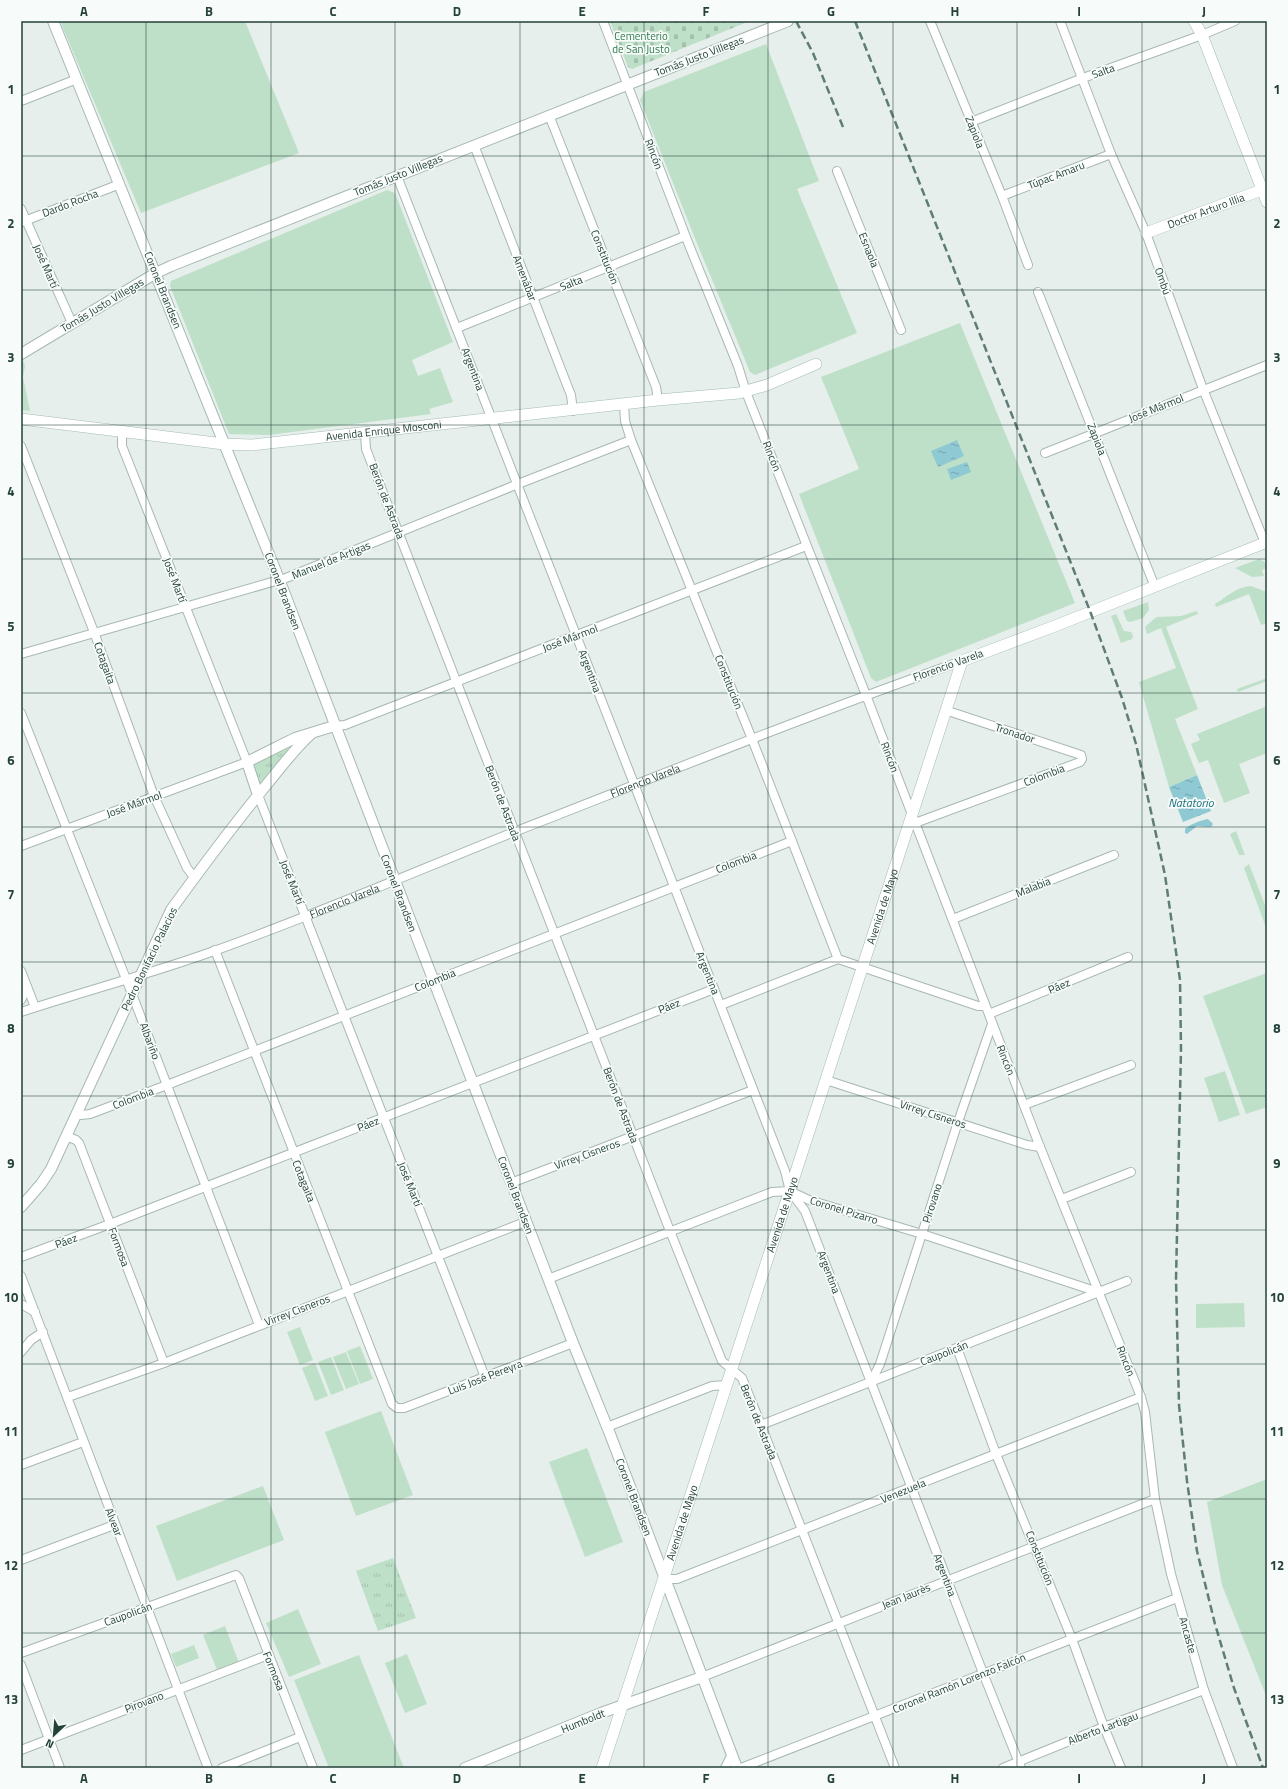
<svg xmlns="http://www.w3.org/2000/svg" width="1288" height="1789" font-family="'Titillium Web',sans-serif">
<defs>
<pattern id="cemetery-stones" width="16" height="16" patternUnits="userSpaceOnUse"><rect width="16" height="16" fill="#bfe0c8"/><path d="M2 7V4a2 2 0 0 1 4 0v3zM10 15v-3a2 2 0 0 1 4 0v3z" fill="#a4c1ad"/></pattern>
<pattern id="park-tufts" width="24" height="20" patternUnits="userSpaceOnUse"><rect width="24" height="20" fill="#bfe0c8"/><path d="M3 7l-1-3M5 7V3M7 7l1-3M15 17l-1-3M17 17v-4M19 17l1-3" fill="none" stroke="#a4c1ad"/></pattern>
<pattern id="water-ripples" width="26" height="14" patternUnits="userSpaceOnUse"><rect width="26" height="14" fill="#8ec9d4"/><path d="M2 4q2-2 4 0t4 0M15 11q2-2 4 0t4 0" fill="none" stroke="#74a5ad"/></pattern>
</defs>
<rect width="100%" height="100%" fill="#e6efeb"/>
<path fill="#bfe0c8" d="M60,21H245L299,153L141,213Z
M766,44L819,181L797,189L857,333L755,375L750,372L694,236L640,100L644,92Z
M387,190L395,193L453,342L412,360L418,376L440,368L453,402L429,409L431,414L269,435L229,434L170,286L171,281Z
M960,323L1075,603L876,682L871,678L799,494L859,469L821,377Z
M23,360L25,366L23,377L30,411L21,410V362Z
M1259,559L1265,562L1267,568L1262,570L1264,576L1252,577L1235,568Z
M1251,586L1267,592V623L1261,625L1249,594L1216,607L1215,604C1228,596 1236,587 1251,586Z
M1148,602L1149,610L1143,618L1130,622L1127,621L1123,611Z
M1197,611L1198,614L1166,627L1198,709L1175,719L1197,775L1169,787L1139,682L1176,668L1161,628L1147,634L1145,627L1154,619L1157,617L1181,616Z
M1116,614L1124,631L1131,632L1133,636L1132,639L1121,643L1111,616Z
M1267,678V681L1238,692L1237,689Z
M1267,706V753L1239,764L1250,793L1224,803L1208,760L1199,763L1191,744L1200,740L1197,734Z
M1236,831L1245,855H1239L1230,834Z
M1249,864L1267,910V930L1244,868Z
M1267,973V1107L1246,1114L1203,996Z
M1225,1071L1240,1115L1219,1122L1204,1078Z
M1244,1303L1245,1327L1196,1328V1304Z
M300,1327L313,1360L300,1365L287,1332Z
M360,1346L373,1379L360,1384L347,1351Z
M346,1352L359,1384L346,1389L333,1357Z
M331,1357L344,1390L331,1395L318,1362Z
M315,1363L328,1396L315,1401L302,1368Z
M381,1411L413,1495L356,1516L325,1432Z
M587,1448L623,1542L585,1557L549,1462Z
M1267,1479V1698L1222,1585L1207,1502Z
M263,1486L284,1540L177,1581L156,1526Z
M298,1609L321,1664L289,1677L266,1623Z
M225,1626L239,1663L217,1670L203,1635Z
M194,1645L199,1658L176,1667L171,1654Z
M407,1654L427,1704L405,1713L385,1663Z
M359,1655L404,1768H329L294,1680Z"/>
<path fill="url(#cemetery-stones)" d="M610,21H750L632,69L628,67Z"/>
<path fill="url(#park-tufts)" d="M284,746L289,749L260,785L254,768L255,761Z
M393,1558L416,1618L378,1631L356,1571Z"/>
<path fill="url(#water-ripples)" d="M957,440L964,456L938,467L931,451Z
M967,462L971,472L951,480L947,469Z
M1197,775L1211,811L1183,822L1169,787Z
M1208,819L1213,824L1211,827L1197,826L1187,834L1185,833V829C1190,824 1202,820 1208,819Z"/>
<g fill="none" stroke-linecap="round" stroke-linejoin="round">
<defs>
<g id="minor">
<path d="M603,21L689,245L738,366L746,392L866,695L1040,1147L1141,1397L1145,1412L1155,1499L1171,1574L1204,1690L1233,1768"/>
<path d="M930,21L1002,196L1028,265"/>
<path d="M1060,21L1111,154L1146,233L1203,389L1265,543"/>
<path d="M21,101L77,79"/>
<path d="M549,115L656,387L658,400"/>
<path d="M971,122L1083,78L1202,35L1235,21"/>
<path d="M474,145L567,385L571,395L573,411"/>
<path d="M837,171L901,330"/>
<path d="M397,176L785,1171L790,1191L805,1211L983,1673L1021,1768"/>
<path d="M1002,196L1111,154"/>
<path d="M21,209L72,323"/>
<path d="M22,222L120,184"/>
<path d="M1038,292L1155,587"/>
<path d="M457,328L685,236"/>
<path d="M624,404L625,421L631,440L752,739L838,959"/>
<path d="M365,433L366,449L670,1231L722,1361L742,1378L761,1425L895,1768"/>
<path d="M21,446L94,632L154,796L187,868L194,877"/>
<path d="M1045,453L1267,365"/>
<path d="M21,654L286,578L518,484L631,440"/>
<path d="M21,713L132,994L259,1325"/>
<path d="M334,726L345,725L806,546"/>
<path d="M258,795L485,1377"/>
<path d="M915,823L1080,762L1082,759L1081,755L1078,754L945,710"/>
<path d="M21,846L247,762L122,446V431"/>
<path d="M953,919L1114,855"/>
<path d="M215,950L392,1404L397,1408H404L573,1343"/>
<path d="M21,971L35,1007"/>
<path d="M21,1000L27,987"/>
<path d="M721,1005L838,959L978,1006H985"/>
<path id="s1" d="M21,1012C85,991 150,974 214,951C315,915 414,872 514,832C663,774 811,714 962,661"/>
<path d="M989,1014L1128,957"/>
<path d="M826,1080L1027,1145L1040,1147"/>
<path d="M1024,1105L1131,1065"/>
<path d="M77,1112L81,1115L90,1114L167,1085L792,841"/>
<path d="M66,1136L76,1140L79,1143L164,1363"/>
<path d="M511,1183L753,1090"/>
<path d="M1062,1199L1131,1172"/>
<path d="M21,1257L110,1224L714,989"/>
<path d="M21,1276L208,1768"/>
<path d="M548,1279L772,1192L790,1191L809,1200L922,1234L1098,1292"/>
<path d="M21,1304L35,1312"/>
<path d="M957,1348L996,1454L1072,1639L1104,1727L1121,1768"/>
<path d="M21,1352L31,1340L43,1332"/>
<path d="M871,1382L880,1364L958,1122L992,1024"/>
<path d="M68,1397L164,1363L525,1222"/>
<path d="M761,1425L1127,1281"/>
<path d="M607,1427L712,1386L727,1385"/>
<path d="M21,1465L83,1442"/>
<path d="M21,1560L114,1525"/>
<path d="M664,1579H677L1141,1397"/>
<path d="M21,1653L236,1575L239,1578L313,1768"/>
<path d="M21,1665L60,1768"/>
<path d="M702,1677L1155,1499"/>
<path d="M21,1750L268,1655"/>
<path d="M222,1768L300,1737"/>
<path d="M725,1768L732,1754"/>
<path d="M741,1768L1177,1598"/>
<path d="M1003,1768L1104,1727L1204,1690"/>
</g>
<path id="tertiary" d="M53,21L279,579L573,1343L610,1434L737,1768
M21,354L156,273L171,266L788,21
M258,795L247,762L295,738L334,726
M21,1207L41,1184L51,1169L171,910C202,867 234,824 268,783C282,766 295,748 312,733
M465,1768L601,1713L702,1677"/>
<g id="secondary">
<path d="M1194,21L1202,35L1267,202"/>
<path id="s2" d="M1146,233L1267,188"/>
<path id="s3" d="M21,419L224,444L252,445L658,400L739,393L767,385L816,364"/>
<path id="s4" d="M602,1768L962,661L1055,626L1267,542"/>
</g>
</defs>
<use href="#minor" stroke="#a8b8b2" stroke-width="10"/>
<use href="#tertiary" stroke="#a8b8b2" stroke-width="12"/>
<use href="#secondary" stroke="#a4bbb3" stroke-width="12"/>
<use href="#minor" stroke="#fff" stroke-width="8"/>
<use href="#tertiary" stroke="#fff" stroke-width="10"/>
<use href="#secondary" stroke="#fff" stroke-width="11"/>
<path stroke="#5f7d75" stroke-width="2.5" stroke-dasharray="8 4" stroke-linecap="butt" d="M796,21L813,53L843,127
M855,21L1090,611L1122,698L1136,744L1165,875L1180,980L1181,1049L1176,1280L1179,1405L1187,1481L1197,1551L1215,1624L1234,1688L1263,1768"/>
</g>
<path fill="none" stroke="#24423a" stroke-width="1" stroke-opacity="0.55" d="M146,21V1768M271,21V1768M395,21V1768M520,21V1768M644,21V1768M768,21V1768M893,21V1768M1017,21V1768M1142,21V1768M21,156H1267M21,290H1267M21,425H1267M21,559H1267M21,693H1267M21,827H1267M21,962H1267M21,1096H1267M21,1230H1267M21,1364H1267M21,1499H1267M21,1633H1267"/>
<g text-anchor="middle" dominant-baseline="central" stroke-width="3.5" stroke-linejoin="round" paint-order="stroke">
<g font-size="11" fill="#2d7a4b" stroke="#f7fbf9">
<text x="641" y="36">Cementerio<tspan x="641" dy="13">de San Justo</tspan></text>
</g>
<g font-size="11" fill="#24423a" stroke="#f7fbf9">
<text transform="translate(699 56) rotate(-21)">Tomás Justo Villegas</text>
<text transform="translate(1103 71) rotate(-20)">Salta</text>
<text transform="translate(975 132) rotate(68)">Zapiola</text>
<text transform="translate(654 154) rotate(69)">Rincón</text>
<text transform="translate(398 175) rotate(-22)">Tomás Justo Villegas</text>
<text transform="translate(1056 175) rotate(-21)">Túpac Amaru</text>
<text transform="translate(70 203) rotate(-21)">Dardo Rocha</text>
<text stroke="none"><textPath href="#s2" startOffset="64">Doctor Arturo Illia</textPath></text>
<text transform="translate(869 250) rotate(68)">Esnaola</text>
<text transform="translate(605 257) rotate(68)">Constitución</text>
<text transform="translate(46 266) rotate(66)">José Martí</text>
<text transform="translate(525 278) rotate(69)">Amenábar</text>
<text transform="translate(1163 281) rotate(70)">Ombú</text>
<text transform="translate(571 283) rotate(-22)">Salta</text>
<text transform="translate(163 290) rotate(68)">Coronel Brandsen</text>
<text transform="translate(102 305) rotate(-31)">Tomás Justo Villegas</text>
<text transform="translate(473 369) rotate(69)">Argentina</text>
<text transform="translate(1156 408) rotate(-22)">José Mármol</text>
<text stroke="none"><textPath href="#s3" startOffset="365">Avenida Enrique Mosconi</textPath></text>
<text transform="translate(1097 439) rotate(68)">Zapiola</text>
<text transform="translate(772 456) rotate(68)">Rincón</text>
<text transform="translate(387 501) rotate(69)">Berón de Astrada</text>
<text transform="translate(331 560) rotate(-22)">Manuel de Artigas</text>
<text transform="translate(175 580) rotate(69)">José Martí</text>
<text transform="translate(283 591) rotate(69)">Coronel Brandsen</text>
<text transform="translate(570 638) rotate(-21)">José Mármol</text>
<text transform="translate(105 663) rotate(70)">Cotagaita</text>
<text transform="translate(948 665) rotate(-20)">Florencio Varela</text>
<text transform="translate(590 671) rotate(69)">Argentina</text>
<text transform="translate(729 682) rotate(68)">Constitución</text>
<text transform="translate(1015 733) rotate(18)">Tronador</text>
<text transform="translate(890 757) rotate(69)">Rincón</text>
<text transform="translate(1044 775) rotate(-21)">Colombia</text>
<text stroke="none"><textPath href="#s1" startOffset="666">Florencio Varela</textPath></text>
<text transform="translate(503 803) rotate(69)">Berón de Astrada</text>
<text transform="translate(134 804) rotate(-20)">José Mármol</text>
<text transform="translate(736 862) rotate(-21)">Colombia</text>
<text transform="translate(292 882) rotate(68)">José Martí</text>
<text transform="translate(1033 887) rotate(-22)">Malabia</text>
<text transform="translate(399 893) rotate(69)">Coronel Brandsen</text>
<text stroke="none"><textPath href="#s1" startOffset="342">Florencio Varela</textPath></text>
<text stroke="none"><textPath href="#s4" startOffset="906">Avenida de Mayo</textPath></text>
<text transform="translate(149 959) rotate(-64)">Pedro Bonifacio Palacios</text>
<text transform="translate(708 973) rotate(68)">Argentina</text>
<text transform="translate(435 980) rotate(-22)">Colombia</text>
<text transform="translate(1059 986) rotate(-22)">Páez</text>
<text transform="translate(669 1006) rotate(-21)">Páez</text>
<text transform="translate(150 1041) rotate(69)">Albariño</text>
<text transform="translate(1006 1060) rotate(68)">Rincón</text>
<text transform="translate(133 1098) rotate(-21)">Colombia</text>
<text transform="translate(621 1105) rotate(69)">Berón de Astrada</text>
<text transform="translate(933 1114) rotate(18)">Virrey Cisneros</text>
<text transform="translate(368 1124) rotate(-21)">Páez</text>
<text transform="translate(587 1154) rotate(-20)">Virrey Cisneros</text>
<text transform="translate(304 1181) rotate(68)">Cotagaita</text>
<text transform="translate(410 1184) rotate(68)">José Martí</text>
<text transform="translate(516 1195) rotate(69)">Coronel Brandsen</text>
<text transform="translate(932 1203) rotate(-72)">Pirovano</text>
<text transform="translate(844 1210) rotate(17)">Coronel Pizarro</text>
<text stroke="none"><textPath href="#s4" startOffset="582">Avenida de Mayo</textPath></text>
<text transform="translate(66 1241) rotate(-20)">Páez</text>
<text transform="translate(119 1247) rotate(69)">Formosa</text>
<text transform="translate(829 1272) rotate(69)">Argentina</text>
<text transform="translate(297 1310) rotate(-21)">Virrey Cisneros</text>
<text transform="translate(944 1353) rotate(-21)">Caupolicán</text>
<text transform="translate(1126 1361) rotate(68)">Rincón</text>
<text transform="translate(485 1377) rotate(-21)">Luis José Pereyra</text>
<text transform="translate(759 1422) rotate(68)">Berón de Astrada</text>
<text transform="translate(903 1491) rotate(-22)">Venezuela</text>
<text transform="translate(634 1497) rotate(69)">Coronel Brandsen</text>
<text transform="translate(114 1522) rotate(69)">Alvear</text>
<text stroke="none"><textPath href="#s4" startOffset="258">Avenida de Mayo</textPath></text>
<text transform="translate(1040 1558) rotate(68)">Constitución</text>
<text transform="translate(945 1575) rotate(69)">Argentina</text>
<text transform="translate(906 1596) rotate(-22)">Jean Jaurès</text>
<text transform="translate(128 1614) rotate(-20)">Caupolicán</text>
<text transform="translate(1188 1635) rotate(74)">Ancaste</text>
<text transform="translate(274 1671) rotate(68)">Formosa</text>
<text transform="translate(959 1683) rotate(-22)">Coronel Ramón Lorenzo Falcón</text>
<text transform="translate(144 1702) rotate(-21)">Pirovano</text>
<text transform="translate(583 1721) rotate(-22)">Humboldt</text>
<text transform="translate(1103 1728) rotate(-21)">Alberto Lartigau</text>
</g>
<g font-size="12" font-style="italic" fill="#1c6f80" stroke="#f7fbf9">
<text x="1191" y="802">Natatorio</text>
</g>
</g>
<rect width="1288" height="1789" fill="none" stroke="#f7fbf9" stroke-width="44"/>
<g transform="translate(54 1735) rotate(206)" stroke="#f7fbf9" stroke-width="3" paint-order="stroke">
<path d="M0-3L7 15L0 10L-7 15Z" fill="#24423a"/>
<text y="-6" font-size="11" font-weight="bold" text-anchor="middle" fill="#24423a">N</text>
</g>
<rect x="22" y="22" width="1244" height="1745" fill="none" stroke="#24423a" stroke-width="1.5"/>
<g font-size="13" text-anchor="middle" font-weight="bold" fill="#24423a">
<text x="84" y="16">A</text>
<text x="209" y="16">B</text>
<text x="333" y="16">C</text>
<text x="457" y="16">D</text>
<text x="582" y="16">E</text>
<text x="706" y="16">F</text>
<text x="831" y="16">G</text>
<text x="955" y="16">H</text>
<text x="1079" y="16">I</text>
<text x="1204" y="16">J</text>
<text x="11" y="94">1</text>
<text x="1277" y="94">1</text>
<text x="11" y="228">2</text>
<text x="1277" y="228">2</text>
<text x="11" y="362">3</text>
<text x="1277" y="362">3</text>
<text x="11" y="496">4</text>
<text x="1277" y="496">4</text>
<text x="11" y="631">5</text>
<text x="1277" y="631">5</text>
<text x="11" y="765">6</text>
<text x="1277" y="765">6</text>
<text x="11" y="899">7</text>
<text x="1277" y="899">7</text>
<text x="11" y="1033">8</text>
<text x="1277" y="1033">8</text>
<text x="11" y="1168">9</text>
<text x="1277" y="1168">9</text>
<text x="11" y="1302">10</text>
<text x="1277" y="1302">10</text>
<text x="11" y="1436">11</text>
<text x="1277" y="1436">11</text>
<text x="11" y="1570">12</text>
<text x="1277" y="1570">12</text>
<text x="11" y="1704">13</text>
<text x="1277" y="1704">13</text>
<text x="84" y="1783">A</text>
<text x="209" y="1783">B</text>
<text x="333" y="1783">C</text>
<text x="457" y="1783">D</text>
<text x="582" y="1783">E</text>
<text x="706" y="1783">F</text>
<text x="831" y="1783">G</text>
<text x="955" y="1783">H</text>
<text x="1079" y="1783">I</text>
<text x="1204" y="1783">J</text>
</g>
</svg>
